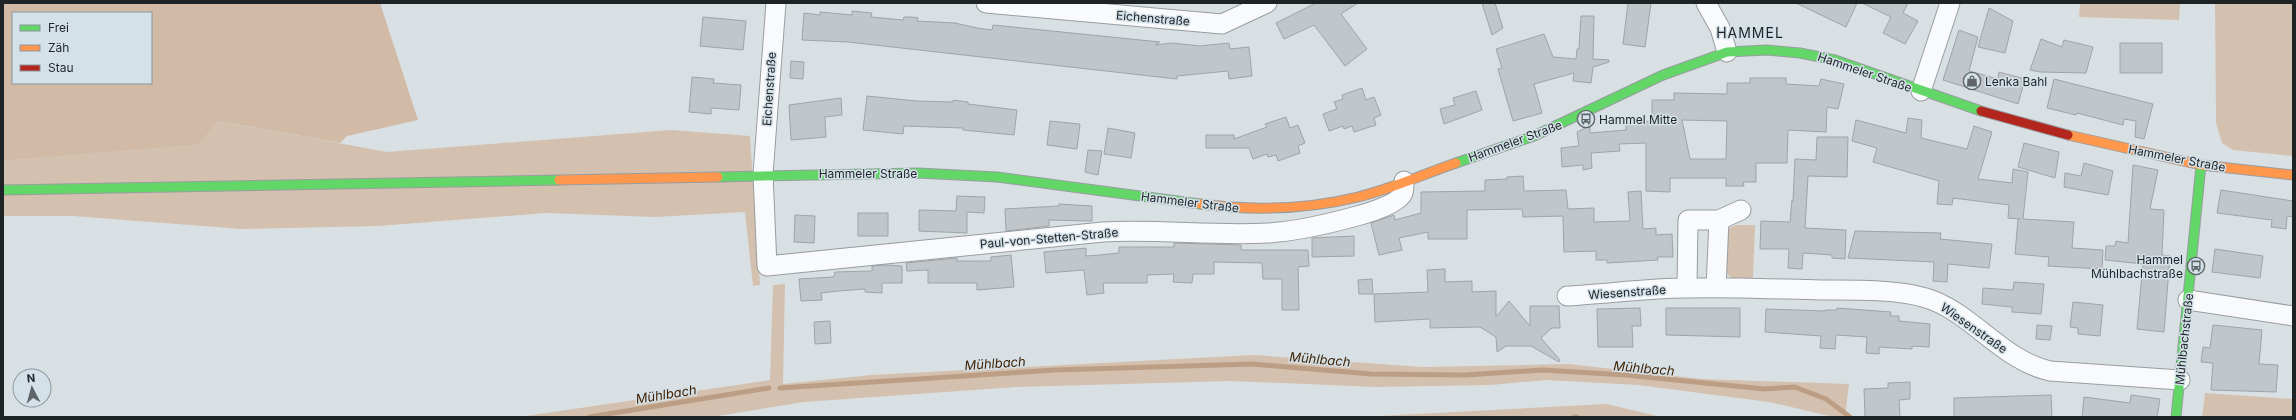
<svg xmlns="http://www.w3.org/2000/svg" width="2296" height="420" font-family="Inter,sans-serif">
<rect width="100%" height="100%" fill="#d9e0e4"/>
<path fill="#d4c0ae" d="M2080,3H2180L2179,20L2079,17Z
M2215,3H2293V156L2233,150L2222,143L2216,123Z
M218,121L387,152L671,130L750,136L760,285L753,286L745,212L655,217L546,213L378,226L242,229L73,216H3V161L199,145Z
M1755,225L1753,279L1732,278C1729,276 1727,274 1726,271C1724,264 1725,233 1730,228C1736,223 1748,226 1755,225Z
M785,284L783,384L871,375L1253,355L1423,367L1569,364L1702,379L1849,384L1845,417H1834L1769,402L1638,385L1546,380L1491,385L1376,387L1231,381L1016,387L804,402L712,417H519L770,380L773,285Z
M2205,393L2293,399V417H2202Z
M1606,404L1662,417H1359Z"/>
<path fill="#d1baa6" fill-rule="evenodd" d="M3,3H380L418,120L347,136L340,143L218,121L199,145L3,161ZM13,13H151V83H13Z"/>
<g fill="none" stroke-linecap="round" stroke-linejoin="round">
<path stroke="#bc9e84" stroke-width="5" d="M780,388L1055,370L1252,364L1371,374L1465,375L1542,370L1626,375L1764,389L1795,387L1826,399L1850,417
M589,417L769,388
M1574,417H1577"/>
</g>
<path fill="#c0c6c9" stroke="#9ea4a7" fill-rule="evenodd" d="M1316,3H1358L1341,14L1367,49L1345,66L1314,25L1284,39L1276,23Z
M1482,3H1495L1503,28L1492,35Z
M1628,3H1651L1645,47L1623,44Z
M1796,3H1857L1846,27Z
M1862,3H1908L1903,13L1918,21L1905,44L1883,33L1891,17Z
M1989,8L2013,21L2005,53L1978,47Z
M852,11L872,13L871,17L903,20L904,17H911L918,18L917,21L955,23L977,28L992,30L993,25L1160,42L1155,45L1172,43L1200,46L1229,43L1230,49L1249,47L1252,76L1229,79L1228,71L1177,76V79L848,42L802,40L804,13L820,15V12L852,15Z
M1581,16H1594L1593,59L1609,60V62L1593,67L1591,83L1573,81L1574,73L1534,84L1542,113L1513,121L1498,69L1502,68L1496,49L1544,34L1553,57L1576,59L1577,49H1579Z
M703,17L746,21L743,50L700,46Z
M1959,30L1978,37L1969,71L1998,79L1999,72L2025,79L2018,104L1943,80Z
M2041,39L2062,47L2064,40L2093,47L2086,73L2040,72L2030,70Z
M2120,43H2162V73H2120Z
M791,61L804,62L803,79L790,78Z
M692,77L714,79L713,83L741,85L739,110L711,108V114L689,112Z
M1750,78H1786V84L1819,86L1821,79L1844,84L1838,109L1827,107L1826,132L1788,130L1787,163H1756V182H1743L1744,186H1726V178H1670V192L1646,191V143L1619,144L1620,151L1591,153L1592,168L1583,170V165L1562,167L1561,148L1579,146L1577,132L1590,126V133L1626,130V123L1652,121V100H1674V93L1727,94V83H1750ZM1682,120L1727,121L1726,159H1690Z
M2054,79L2153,104L2144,139L2135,137L2136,121L2124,119L2123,125L2077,113L2076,115L2047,108Z
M1362,88L1366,100L1374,97L1381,115L1374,118L1376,125L1354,132L1352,126L1344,129L1343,126L1329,131L1323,114L1337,109L1334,102L1343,99L1342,95Z
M1476,91L1482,110L1444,124L1440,109L1455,105L1453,98Z
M867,96L916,101L953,102V100L968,102V104L1017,110L1014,135L963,130V128L904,126L903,134L863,130Z
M841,98L842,115L825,117L826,137L791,140L789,105Z
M1286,117L1290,128L1298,125L1305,143L1298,146L1300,153L1278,161L1276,155L1268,157L1267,154L1253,159L1249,148H1206V135H1234V139L1267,127L1265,124Z
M1908,118L1922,120L1921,138L1967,149L1974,126L1992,132L1978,179L2012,183L2013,169L2028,172L2023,219L2074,222L2072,248L2103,250L2102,269L2048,266L2049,257L2015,254L2018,219H2020L2008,218L2009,205L1953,198L1952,205L1937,204L1939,181L1873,162L1877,148L1852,141L1856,120L1906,133Z
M1050,121L1080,124L1077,149L1047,145Z
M1108,128L1135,133L1131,158L1104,154Z
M1817,137H1848L1847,177L1808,176L1805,228L1846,230L1845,259L1832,258V255L1803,253L1802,269L1788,268L1789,249H1760L1761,221L1790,222L1792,200L1793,201L1795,159L1816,160Z
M2024,143L2059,152L2055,178L2018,167Z
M1088,150L1102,151L1098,175L1085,172Z
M2084,163L2113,171L2108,195L2064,187L2065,173L2081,176Z
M2133,165L2158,170L2150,209L2164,210L2162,255L2170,256L2164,332L2137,329L2143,264L2105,260L2106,246H2115L2116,241L2128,243Z
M1523,176L1524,191L1566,190L1568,209L1594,208V222L1630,221L1628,192L1641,191L1643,229L1656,228V235L1672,234L1673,257H1657L1658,260L1607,263V260H1596V251L1564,252L1563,216L1523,217L1522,209L1467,210V239H1428V232L1399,238L1402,250L1379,255L1371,223L1394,215L1395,220L1421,213V192L1485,191V180L1507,179V177Z
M2221,190L2293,201V217L2287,216L2286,229L2271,227L2272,220L2217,213Z
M957,196L985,197L984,213L967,212V233L919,231V210L956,211Z
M1059,204L1092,206V221L1049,220V226L1006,231L1005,209L1059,206Z
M858,213H888V236H858Z
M795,215L815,216L814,243L794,242Z
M1855,231L1941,233L1940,239L1992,244L1989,268L1948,264L1947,282L1933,281L1934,262L1848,258Z
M1354,236V256L1312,257V238Z
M1174,243L1241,245V250H1308L1309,266L1298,267L1299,310H1282V279H1263L1262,263L1214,262V274H1193L1192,283L1173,282L1174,274L1147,275V283H1103L1104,293L1087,295L1084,270L1046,273L1044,252L1086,248V256L1100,255L1119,253V247H1174Z
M2215,249L2263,256L2260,278L2212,272Z
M1011,255L1014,287L977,290V283H928V270L907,271L906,263L957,258V261H991V257Z
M885,265L902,266V283H882V293L865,292V289L838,291L821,293L822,300L801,301L799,279L834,277L835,272L872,271V266Z
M1445,269V282L1472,281V292L1496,291V317L1509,301L1530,326V306H1559L1560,328H1552L1541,338L1560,360L1559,362L1531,346H1506L1497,352L1496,337L1480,327L1430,328V319L1375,322L1374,294L1428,292L1427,270Z
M1372,279L1373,294H1359L1358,280Z
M2014,282L2044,284L2041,314L2012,312V307L1982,304L1983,288L2013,290Z
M2073,302L2103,305L2100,336L2078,334V328L2070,327Z
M1640,308L1641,326H1632L1633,347H1598L1597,309Z
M1666,308H1740V337L1666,335Z
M1837,308L1891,312L1890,316H1899V321L1930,324L1929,347L1912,346V349L1879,347V354L1866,353L1867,337L1836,335L1835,349L1820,348L1821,336L1765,332L1766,309L1825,311V310H1837Z
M830,321L831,343L815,344L814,322Z
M2037,325L2052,326L2050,340L2036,339Z
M2213,325L2262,330L2259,364L2278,365L2276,392L2211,390L2213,363L2201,362L2203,347L2210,348Z
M1910,382V399L1899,400L1900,417H1865L1864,389L1888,388V383Z
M2051,395L2052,417H1954V398Z
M2131,395L2160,399L2157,417H2082L2084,397L2130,403Z"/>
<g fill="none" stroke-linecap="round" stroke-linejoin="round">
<defs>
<path id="street" d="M776,3L763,174L767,266L1103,232C1158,229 1213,236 1268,233C1298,231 1328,224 1357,216C1368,213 1399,204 1403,193C1404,190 1404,185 1404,181
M986,3L1222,24L1267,3
M1706,3L1720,28L1727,52
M1921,91L1950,3
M1687,288L1688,220H1719L1741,210
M1716,288L1719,220
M1567,296C1607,294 1647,288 1688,288C1732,287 1776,289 1821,290C1851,290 1897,289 1926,298C1972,312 2001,360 2050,371L2180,380
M2188,300L2293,316"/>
<path id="fast" d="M1456,163L1534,136L1663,75L1727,52L1767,50L1800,53L1835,60L1981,111
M718,177L918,173L997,177L1200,204
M3,190L559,180
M2176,417L2201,165"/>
<path id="slow" d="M2068,135L2201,165L2293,175
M559,180L718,177
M1200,204C1254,211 1305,210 1358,197C1391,189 1424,174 1456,163"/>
<path id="jam" d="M1981,111L2068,135"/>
</defs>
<use href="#street" stroke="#989da1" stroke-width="21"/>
<use href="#fast" stroke="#989da1" stroke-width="11"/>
<use href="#slow" stroke="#989da1" stroke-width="11"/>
<use href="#jam" stroke="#989da1" stroke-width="11"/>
<use href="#street" stroke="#f9fafb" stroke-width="19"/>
<use href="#fast" stroke="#63d668" stroke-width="9"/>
<use href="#slow" stroke="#ff974d" stroke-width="9"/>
<use href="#jam" stroke="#b3261e" stroke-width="9"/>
</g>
<defs>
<symbol id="shop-ring" viewBox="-11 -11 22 22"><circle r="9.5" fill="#d4e1e9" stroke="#5f6568" stroke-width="1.5"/><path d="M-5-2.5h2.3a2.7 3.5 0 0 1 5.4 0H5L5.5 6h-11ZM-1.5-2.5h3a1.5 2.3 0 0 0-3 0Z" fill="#5f6568"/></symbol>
<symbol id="bus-ring" viewBox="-11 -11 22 22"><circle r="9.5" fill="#d4e1e9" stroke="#5f6568" stroke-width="1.5"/><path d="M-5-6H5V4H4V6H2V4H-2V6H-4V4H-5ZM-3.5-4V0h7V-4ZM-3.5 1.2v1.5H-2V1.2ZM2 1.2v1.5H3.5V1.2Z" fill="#5f6568"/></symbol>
</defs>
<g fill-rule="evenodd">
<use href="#shop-ring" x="1962" y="71" width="20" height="20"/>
<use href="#bus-ring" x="1576" y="109" width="20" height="20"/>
<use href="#bus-ring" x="2186" y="256" width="20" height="20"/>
</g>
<g text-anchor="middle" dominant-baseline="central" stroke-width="3" stroke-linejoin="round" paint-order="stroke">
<g font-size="12" fill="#1e2326" stroke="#d4e1e9">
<text transform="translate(1153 18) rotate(5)">Eichenstraße</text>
<text transform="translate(1865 72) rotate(19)">Hammeler Straße</text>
<text transform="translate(769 89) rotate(-86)">Eichenstraße</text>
<text transform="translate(1515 141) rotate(-20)">Hammeler Straße</text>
<text transform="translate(2177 158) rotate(11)">Hammeler Straße</text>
<text x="868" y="173">Hammeler Straße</text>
<text transform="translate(1190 202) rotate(7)">Hammeler Straße</text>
<text transform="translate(1049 238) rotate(-5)">Paul-von-Stetten-Straße</text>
<text transform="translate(1627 292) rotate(-4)">Wiesenstraße</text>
<text transform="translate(1974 328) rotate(35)">Wiesenstraße</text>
<text transform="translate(2184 339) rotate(-84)">Mühlbachstraße</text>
</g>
<g font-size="12" fill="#1e2326" stroke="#d4e1e9" text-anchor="start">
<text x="1985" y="81">Lenka Bahl</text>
<text x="1599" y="119">Hammel Mitte</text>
<text x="2183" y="259" text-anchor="end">Hammel<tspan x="2183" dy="14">Mühlbachstraße</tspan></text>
</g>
<g font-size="13" font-style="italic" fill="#422202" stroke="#d4e1e9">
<text transform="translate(1320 359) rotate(5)">Mühlbach</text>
<text transform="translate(995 363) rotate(-4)">Mühlbach</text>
<text transform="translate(1644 368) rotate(5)">Mühlbach</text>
<text transform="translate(666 394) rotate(-9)">Mühlbach</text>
</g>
<g font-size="14" letter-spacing="1" fill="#1e2326" stroke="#d4e1e9">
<text x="1750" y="32">HAMMEL</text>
</g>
</g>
<rect width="2296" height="420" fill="none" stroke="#1e2326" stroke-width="8"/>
<rect x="12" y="12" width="140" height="72" fill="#d4e1e9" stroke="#8b959b"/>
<rect x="20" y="25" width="20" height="6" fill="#63d668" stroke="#8b959b"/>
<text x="48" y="32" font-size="12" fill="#1e2326">Frei</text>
<rect x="20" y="45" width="20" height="6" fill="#ff974d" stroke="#8b959b"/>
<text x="48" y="52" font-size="12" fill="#1e2326">Zäh</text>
<rect x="20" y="65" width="20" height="6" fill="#b3261e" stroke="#8b959b"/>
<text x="48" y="72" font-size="12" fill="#1e2326">Stau</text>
<g transform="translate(32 388) rotate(354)"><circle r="19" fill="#d4e1e9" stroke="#8b959b"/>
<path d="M0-3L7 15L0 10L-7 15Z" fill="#5f6568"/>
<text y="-6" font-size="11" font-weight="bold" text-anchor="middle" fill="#1e2326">N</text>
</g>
</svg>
